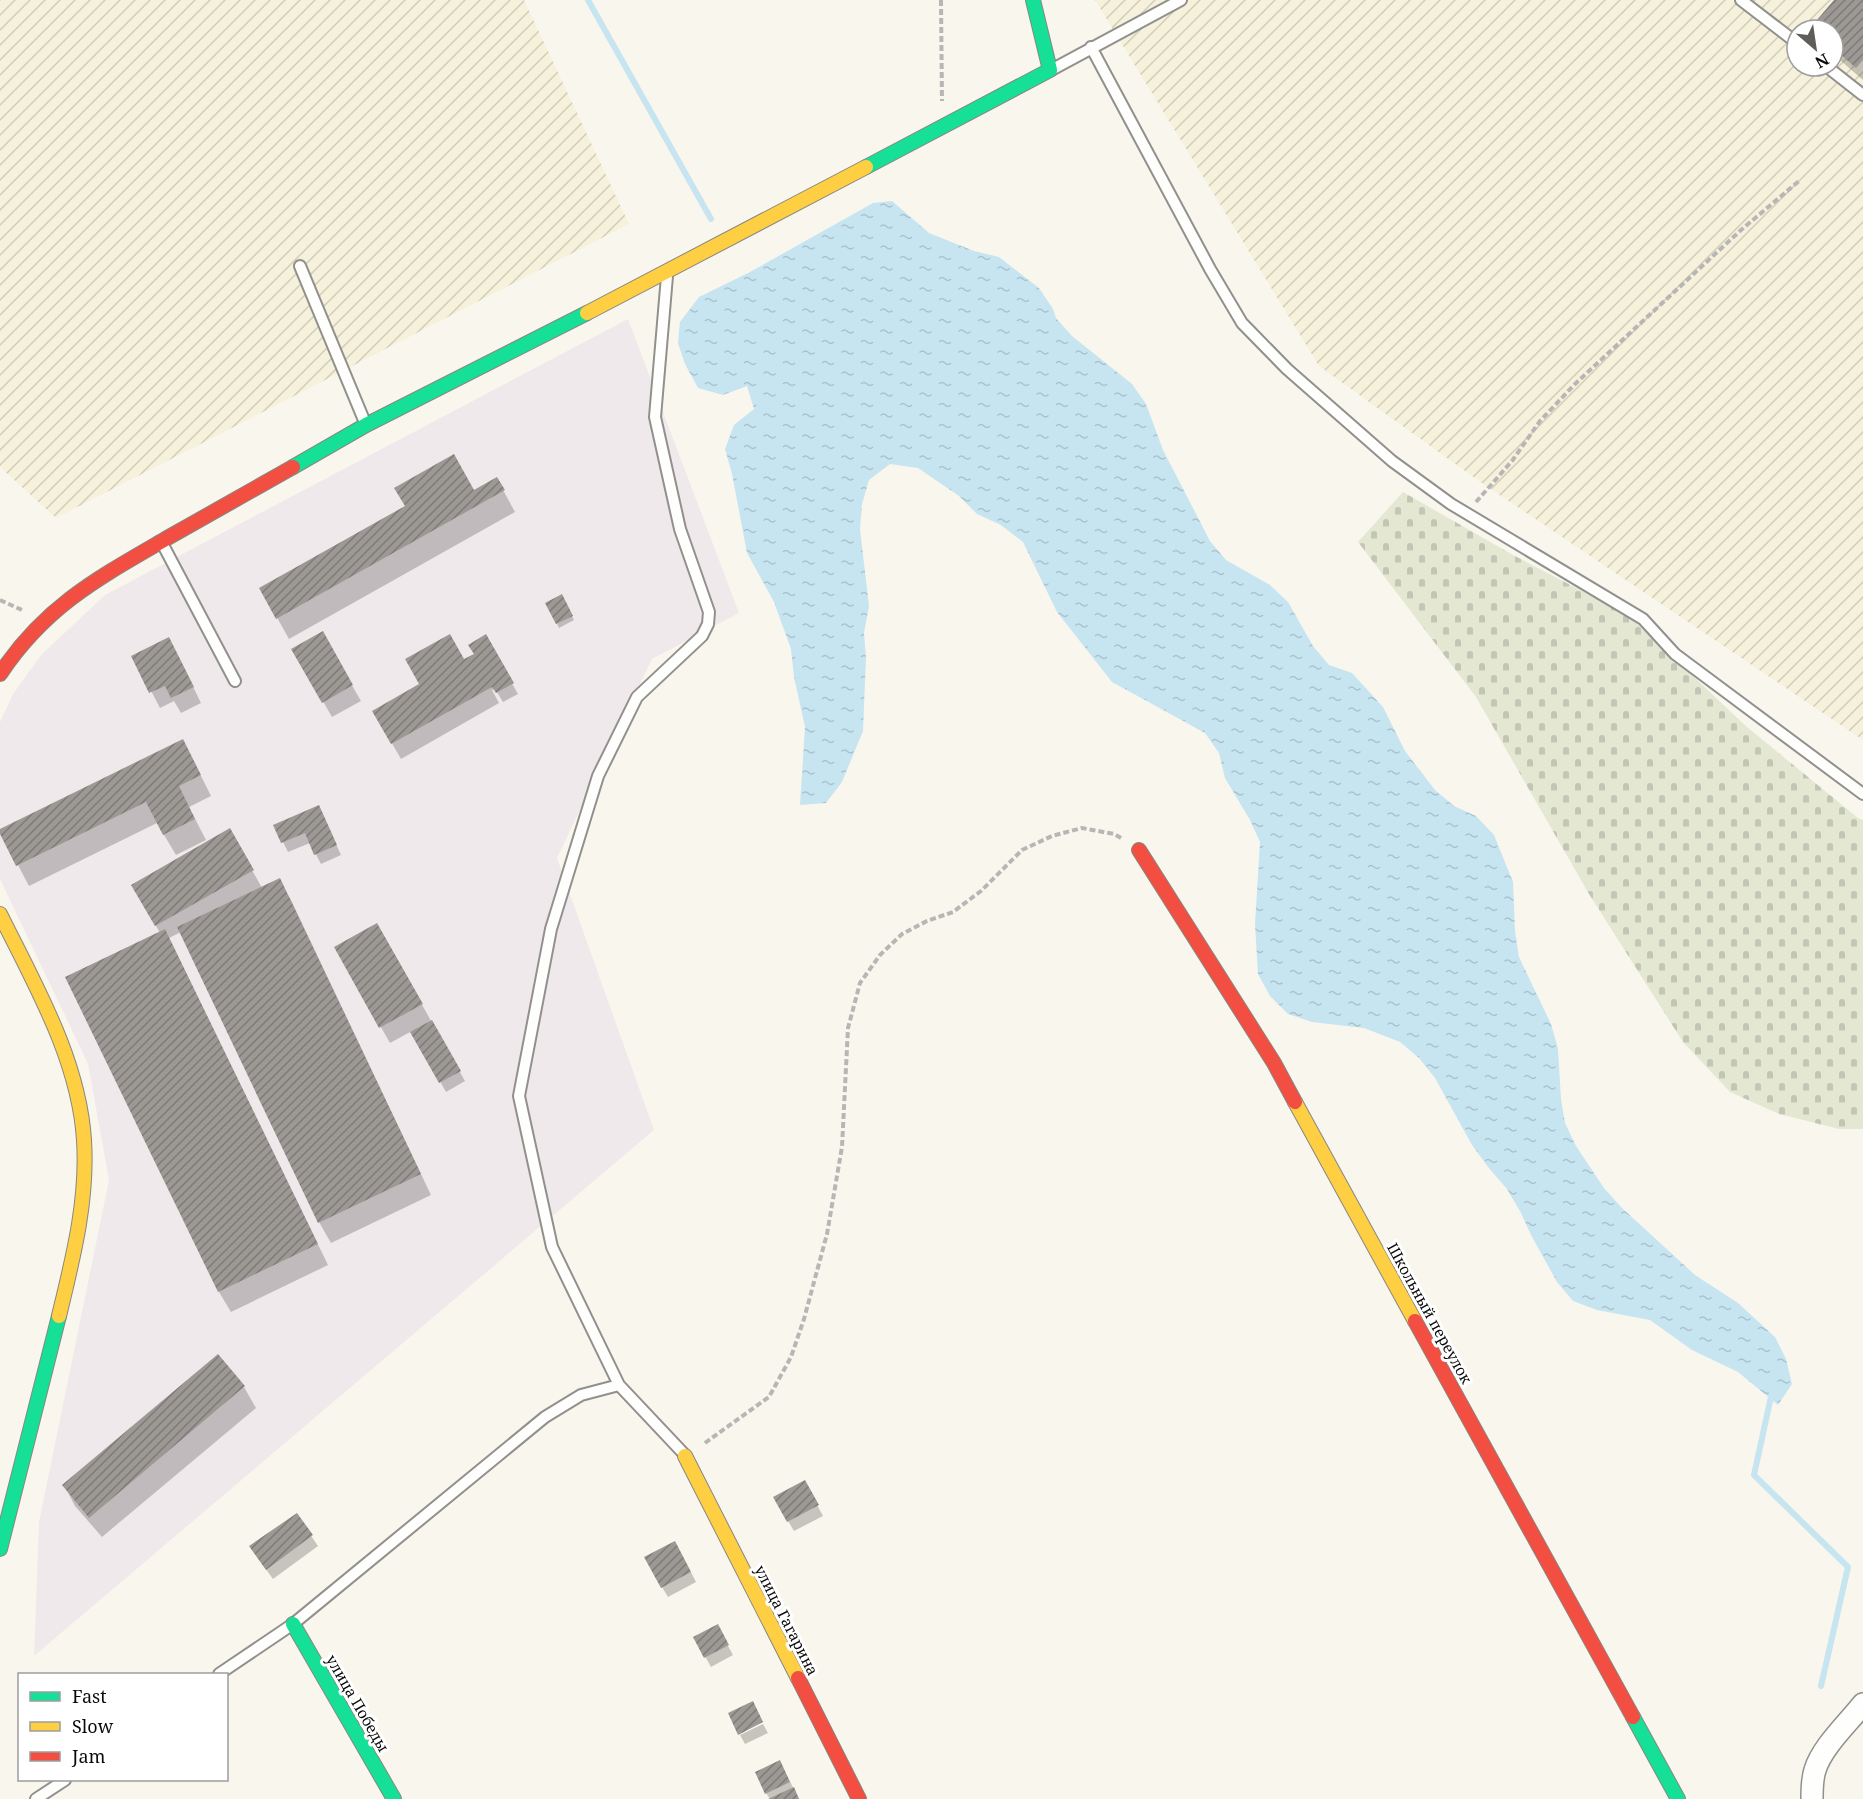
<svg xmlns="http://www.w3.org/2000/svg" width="1863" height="1799" font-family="'Noto Serif',serif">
<defs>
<pattern id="farmland-furrows" width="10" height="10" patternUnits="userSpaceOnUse" patternTransform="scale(1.5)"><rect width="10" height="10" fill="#f5f1db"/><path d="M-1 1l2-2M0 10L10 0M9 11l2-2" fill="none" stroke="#d1cdbb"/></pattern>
<pattern id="cemetery-stones" width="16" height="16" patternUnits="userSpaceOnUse" patternTransform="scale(1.5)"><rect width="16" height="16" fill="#e4e8d3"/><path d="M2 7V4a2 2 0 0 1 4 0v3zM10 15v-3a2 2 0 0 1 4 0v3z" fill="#c2c6b4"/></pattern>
<pattern id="water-ripples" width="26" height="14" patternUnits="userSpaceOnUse" patternTransform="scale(1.5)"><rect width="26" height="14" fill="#c7e4f1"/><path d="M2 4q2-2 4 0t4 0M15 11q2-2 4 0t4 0" fill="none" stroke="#aac2cd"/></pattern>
<pattern id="building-hatch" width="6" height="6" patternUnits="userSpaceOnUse" patternTransform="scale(1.5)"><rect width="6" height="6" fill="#9c9894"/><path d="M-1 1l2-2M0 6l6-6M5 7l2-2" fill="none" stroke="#7d7a77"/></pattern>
</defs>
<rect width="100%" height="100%" fill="#f9f6ee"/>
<path fill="#f0e9eb" d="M628,319L739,613L652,659L557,858L654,1130L34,1656L39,1522L109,1180L88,1064L0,879V722L13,694L41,655L105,595Z"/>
<path fill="url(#farmland-furrows)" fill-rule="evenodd" d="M0,0H524L629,224L56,518L0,467Z
M1095,0H1863V740L1479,481L1319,366ZM1797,30H1833V66H1797Z"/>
<path fill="url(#cemetery-stones)" d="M1403,492L1513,555L1628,615L1747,727L1858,818L1863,820V1129H1839L1779,1114L1730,1092L1683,1042L1589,894L1476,697L1358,542Z"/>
<path fill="url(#water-ripples)" d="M892,201L929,233L974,251L999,257L1039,288L1053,309L1056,318L1072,336L1132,384L1146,404L1163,450L1210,541L1226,560L1270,585L1288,602L1313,646L1329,665L1352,673L1383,707L1405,751L1435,790L1454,806L1476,816L1494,835L1513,882L1515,931L1519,957L1551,1024L1558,1049L1561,1099L1565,1123L1576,1146L1604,1188L1622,1208L1695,1275L1738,1303L1775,1337L1786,1359L1792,1384L1778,1405L1738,1372L1692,1350L1650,1320L1597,1310L1573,1301L1557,1282L1531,1235L1521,1213L1507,1189L1488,1167L1472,1145L1435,1078L1419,1058L1400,1042L1364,1028L1312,1022L1288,1014L1270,996L1258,974L1255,924L1260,842L1250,820L1225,778L1219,753L1205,733L1112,682L1057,612L1023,542L1001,525L977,514L959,496L918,468L890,464L869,480L862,504L860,529L869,606L864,633L866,657L863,731L842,782L826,803L800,805L805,727L794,677L791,649L774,602L747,553L732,474L725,449L734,425L754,409L747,386L723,395L698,388L685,364L678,343L680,322L699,297L750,272L873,203Z"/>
<path fill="#0003" d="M1836,0H1863V80L1833,54V30H1813Z
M497,479L515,512L289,639L261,589L407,506L474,492Z
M561,596L574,620L559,628L547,603Z
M322,633L361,701L332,717L293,649Z
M485,636L518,694L503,702L495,689L492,690L499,703L401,759L374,712L473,656Z
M177,654L201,703L181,713L174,701L160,708L133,656Z
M194,762L211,796L189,807L206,840L176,855L157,823L29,886L0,831Z
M319,807L341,855L321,864L310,843L288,852L275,826Z
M230,830L262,888L279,880L291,900L431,1195L331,1243L319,1222L181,932L169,938L328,1265L231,1312L219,1292L67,978L160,933L133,885Z
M377,925L465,1081L446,1092L412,1031L390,1043L336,948Z
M218,1356L244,1387L256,1408L102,1537L75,1506L64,1485Z
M805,1482L823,1516L794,1531L788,1521Z
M297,1515L318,1546L273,1579L257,1557Z
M681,1553L696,1582L668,1597L662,1587Z
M717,1626L733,1655L711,1667L695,1638Z
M763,1724L768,1733L745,1744L740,1735Z
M785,1772L799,1799H770L766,1793Z"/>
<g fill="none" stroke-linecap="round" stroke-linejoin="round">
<path stroke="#c7e4f1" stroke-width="6" d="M588,0L711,219
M1772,1392L1754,1475L1848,1567L1821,1686"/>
</g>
<path fill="url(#building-hatch)" d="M1834,0H1863V60L1856,68L1833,48V30H1813L1810,28Z
M454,454L474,490L497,477L505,490L276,619L259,588L405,506L394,488Z
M562,594L573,616L556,624L545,603Z
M323,631L353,685L322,703L291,649Z
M450,634L464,659L474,654L468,645L486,634L514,683L496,693L492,687L391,744L372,711L419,684L405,659Z
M169,637L194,687L171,698L165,686L149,693L131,656Z
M183,739L201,775L179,786L195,819L163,835L146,802L16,866L0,834V829Z
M319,805L337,845L314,855L305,833L281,843L273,825Z
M230,828L254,870L155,926L131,885Z
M280,878L421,1174L318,1223L177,927Z
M377,923L423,1004L379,1028L334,947Z
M165,929L318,1244L218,1292L65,977Z
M432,1020L461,1071L439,1083L410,1032Z
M218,1354L245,1386L89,1518L62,1485Z
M805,1480L819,1505L787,1522L773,1497Z
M297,1513L313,1535L266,1570L249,1546Z
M675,1541L691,1572L661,1588L644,1557Z
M718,1624L729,1645L704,1658L693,1637Z
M753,1701L763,1722L738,1735L728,1713Z
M780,1760L790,1782L765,1794L755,1772Z
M794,1787L799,1799H768Z"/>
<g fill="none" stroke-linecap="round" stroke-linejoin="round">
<defs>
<path id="lane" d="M1741,0L1797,43
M1091,47L1210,269L1242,323L1287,369L1392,461L1451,504L1643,619L1675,654L1863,794
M1826,66L1863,95
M1053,69L1181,0
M300,266L366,425
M162,543L235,681
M619,1385L552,1247L519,1096L551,929L598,776L637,697L702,636L708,624L709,612L680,529L655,417L667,276
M219,1674L293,1624L545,1417L581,1395L619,1385L685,1455
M36,1799L65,1780"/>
<path id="street" d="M1812,1799C1812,1790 1812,1779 1815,1770C1822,1747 1848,1723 1863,1704"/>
<path id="fast" d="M866,167L1050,70L1033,0
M293,467L366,425L587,313
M0,1549L59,1316
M293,1624L394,1799
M1633,1717L1678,1799"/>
<path id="slow" d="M587,313L866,167
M0,914C35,985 79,1060 84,1140C88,1200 73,1258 59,1316
M1295,1102L1415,1321
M685,1456L798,1678"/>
<path id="jam" d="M0,674C46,605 100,577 169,537C210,514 252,490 293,467
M1139,850L1274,1063L1295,1102
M1415,1321L1633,1717
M798,1678L859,1799"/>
</defs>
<use href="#lane" stroke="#92908d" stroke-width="14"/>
<use href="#street" stroke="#92908d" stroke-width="24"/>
<use href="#fast" stroke="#888783" stroke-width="16"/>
<use href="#slow" stroke="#888783" stroke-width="16"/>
<use href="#jam" stroke="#888783" stroke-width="16"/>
<path stroke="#b7b6b5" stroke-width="4" stroke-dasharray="6 3" stroke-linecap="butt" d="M941,0L942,101
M1476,502L1512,461L1540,421L1575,384L1741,230L1799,181
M0,600L22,610
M705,1443L769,1397L791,1357L804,1319L827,1234L842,1147L848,1028L860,983L880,955L902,934L927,921L953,912L981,891L1022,850L1052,836L1082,828L1114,834L1121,838"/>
<use href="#lane" stroke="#fefefc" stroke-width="10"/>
<use href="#street" stroke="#fefefc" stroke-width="21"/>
<use href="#fast" stroke="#16e098" stroke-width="14"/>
<use href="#slow" stroke="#ffcf43" stroke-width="14"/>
<use href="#jam" stroke="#f24e42" stroke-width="14"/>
</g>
<g text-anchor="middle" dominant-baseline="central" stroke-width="6" stroke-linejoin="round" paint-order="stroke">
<g font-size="15" fill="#0a0a0a" stroke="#fff">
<text transform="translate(1430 1313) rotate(61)">Школьный переулок</text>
<text transform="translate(787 1620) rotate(63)">улица Гагарина</text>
<text transform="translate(358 1703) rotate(60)">улица Победы</text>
</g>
</g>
<rect x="18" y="1673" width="210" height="108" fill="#ffffff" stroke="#9d9d9d" stroke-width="1.5"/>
<rect x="30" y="1692" width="30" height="9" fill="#16e098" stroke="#9d9d9d" stroke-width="1.5"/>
<text x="72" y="1703" font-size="18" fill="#0a0a0a">Fast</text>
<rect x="30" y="1722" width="30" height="9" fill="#ffcf43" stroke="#9d9d9d" stroke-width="1.5"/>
<text x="72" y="1733" font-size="18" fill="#0a0a0a">Slow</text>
<rect x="30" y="1752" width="30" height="9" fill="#f24e42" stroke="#9d9d9d" stroke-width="1.5"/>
<text x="72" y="1763" font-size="18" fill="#0a0a0a">Jam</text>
<g transform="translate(1815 48) rotate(151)"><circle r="28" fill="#ffffff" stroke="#9d9d9d" stroke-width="1.5"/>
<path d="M0-4.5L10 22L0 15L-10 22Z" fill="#5e5d5a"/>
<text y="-9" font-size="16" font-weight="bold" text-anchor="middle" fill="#0a0a0a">N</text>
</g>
</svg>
